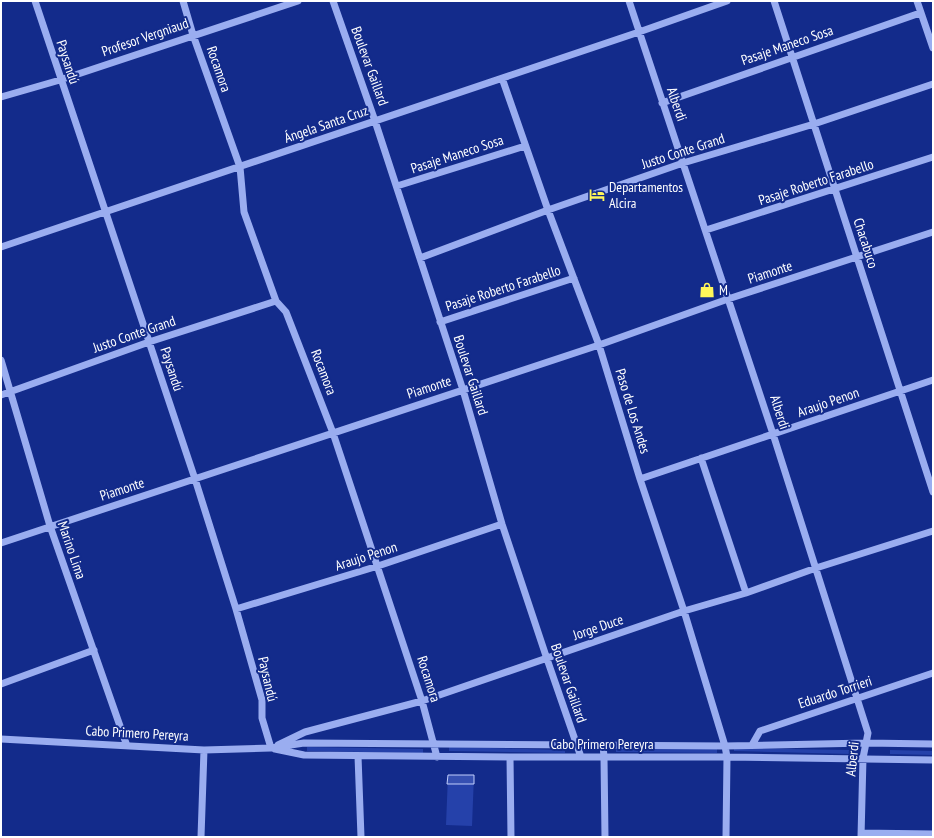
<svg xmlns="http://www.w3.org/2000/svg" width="934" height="838" font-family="'PT Sans Narrow',sans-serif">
<rect width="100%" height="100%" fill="#132b8b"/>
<path fill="#2541aa" d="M307,747L423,749V753L307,751Z
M449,747L565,750V753L449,751Z
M616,748L717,749V753L616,752Z
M734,748L850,750V754L734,751Z
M890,750L933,751V755L890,754Z
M448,775H474L472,826L446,825Z"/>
<path fill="#3650b2" stroke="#c1cefc" d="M448,775H474V784H447Z"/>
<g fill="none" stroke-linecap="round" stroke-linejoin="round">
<path stroke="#9aadf0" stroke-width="7" d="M35,1L195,479L236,609L262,700V718L271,748
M183,1L193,35L240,167L244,212L276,301L286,312L333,433L422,701L437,757
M333,1L375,121L463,390L502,524L547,659L581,757
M629,1L773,434L868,733L863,758L861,837
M774,1L933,492
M917,1L933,48
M502,78L548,210L599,345L640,479L684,611L725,746L727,757L726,837
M1,97L60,80L298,1
M662,103L920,13
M397,186L525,146
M706,230L933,157
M1,247L639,32L727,1
M420,258L548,210L683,163L814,124L933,84
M440,322L574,278
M1,360L50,526L127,746
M1,395L149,342L276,301
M701,458L746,593
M640,479L933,380
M1,543L599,345L728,299L933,232
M236,609L378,566L502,524
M1,684L94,650
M1,739L204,750L271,748L304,743L725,746L866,743L933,744
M278,745L305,732L422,701L684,611L746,593L816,568L933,531
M603,745L604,757L605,837
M752,745L760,731L933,673
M275,749L304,755L510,757H727L933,760
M358,756L361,837
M510,757L511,837
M861,833L933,834
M201,837L204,750"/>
</g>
<defs>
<symbol id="hotel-bare" viewBox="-9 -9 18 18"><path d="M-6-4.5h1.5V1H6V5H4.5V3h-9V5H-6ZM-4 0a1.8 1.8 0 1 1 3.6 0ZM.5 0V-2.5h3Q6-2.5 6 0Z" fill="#fff65a" stroke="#132b8b" stroke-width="2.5" paint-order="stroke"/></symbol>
<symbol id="shop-bare" viewBox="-9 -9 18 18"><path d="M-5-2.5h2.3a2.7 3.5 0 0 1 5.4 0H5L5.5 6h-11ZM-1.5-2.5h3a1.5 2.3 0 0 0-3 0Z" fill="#fff65a" stroke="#132b8b" stroke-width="2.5" paint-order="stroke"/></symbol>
</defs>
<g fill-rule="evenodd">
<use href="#hotel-bare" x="586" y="184" width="22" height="22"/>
<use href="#shop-bare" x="696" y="279" width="22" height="22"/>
</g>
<g text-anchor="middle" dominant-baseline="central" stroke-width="4" stroke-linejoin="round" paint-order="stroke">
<g font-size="14" fill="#fff" stroke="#132b8b">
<text transform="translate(145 37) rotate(-19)">Profesor Vergniaud</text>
<text transform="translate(787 45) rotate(-19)">Pasaje Maneco Sosa</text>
<text transform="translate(68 62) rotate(72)">Paysandú</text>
<text transform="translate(370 66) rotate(70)">Boulevar Gaillard</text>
<text transform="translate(219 69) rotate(71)">Rocamora</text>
<text transform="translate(677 104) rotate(71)">Alberdi</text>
<text transform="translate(326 124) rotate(-19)">Ángela Santa Cruz</text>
<text transform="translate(683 151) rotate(-18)">Justo Conte Grand</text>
<text transform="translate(457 154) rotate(-18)">Pasaje Maneco Sosa</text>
<text transform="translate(816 182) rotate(-18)">Pasaje Roberto Farabello</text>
<text transform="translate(866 243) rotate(72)">Chacabuco</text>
<text transform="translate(770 272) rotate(-18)">Piamonte</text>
<text transform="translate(503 288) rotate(-18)">Pasaje Roberto Farabello</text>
<text transform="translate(134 334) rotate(-19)">Justo Conte Grand</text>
<text transform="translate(172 369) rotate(72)">Paysandú</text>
<text transform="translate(324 372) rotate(69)">Rocamora</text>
<text transform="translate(471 375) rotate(72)">Boulevar Gaillard</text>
<text transform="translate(429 387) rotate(-18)">Piamonte</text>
<text transform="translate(828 402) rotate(-19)">Araujo Penon</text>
<text transform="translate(633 411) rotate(73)">Paso de Los Andes</text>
<text transform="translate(780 412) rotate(72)">Alberdi</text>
<text transform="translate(122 489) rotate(-18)">Piamonte</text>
<text transform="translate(72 550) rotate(71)">Marino Lima</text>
<text transform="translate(366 556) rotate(-18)">Araujo Penon</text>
<text transform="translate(598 627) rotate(-19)">Jorge Duce</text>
<text transform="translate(268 679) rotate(77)">Paysandú</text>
<text transform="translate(429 679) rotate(72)">Rocamora</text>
<text transform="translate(569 683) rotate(71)">Boulevar Gaillard</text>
<text transform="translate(835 692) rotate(-18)">Eduardo Torrieri</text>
<text transform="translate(137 733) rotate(3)">Cabo Primero Pereyra</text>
<text x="602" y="744">Cabo Primero Pereyra</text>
<text transform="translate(852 759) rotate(-84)">Alberdi</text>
</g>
<g font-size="14" fill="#fff" stroke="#132b8b" text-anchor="start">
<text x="609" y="187">Departamentos<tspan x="609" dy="16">Alcira</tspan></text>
<text x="719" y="290">M</text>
</g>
</g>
<rect width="934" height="838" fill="none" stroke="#ffffff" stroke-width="4"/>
</svg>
